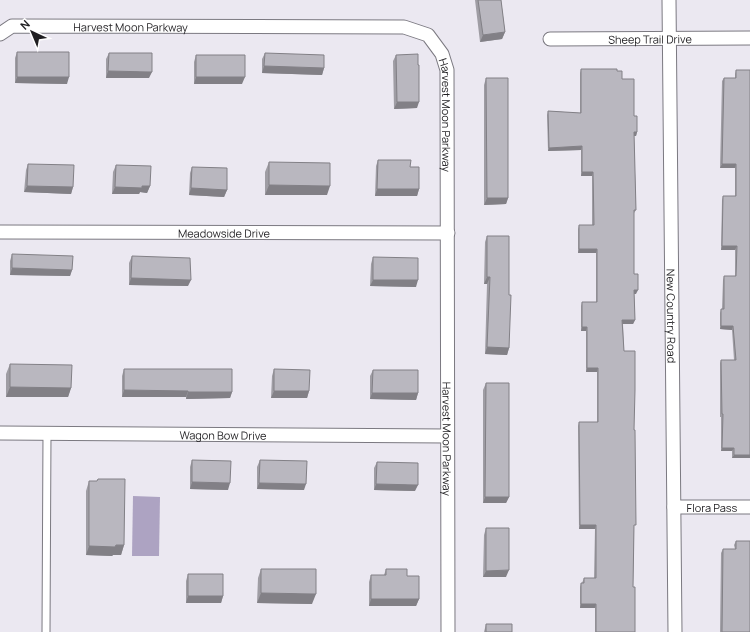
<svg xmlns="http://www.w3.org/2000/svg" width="750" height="632" font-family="Manrope,sans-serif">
<rect width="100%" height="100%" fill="#ebe8f1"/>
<path fill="#ada3c2" d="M133,496L160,497L159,556H132Z"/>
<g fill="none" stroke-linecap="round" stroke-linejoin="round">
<defs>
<path id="service" d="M46,632L47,434"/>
<g id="minor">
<path id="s1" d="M669,0L675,632"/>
<path id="s2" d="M0,34L12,26L404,27L428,35L442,54L447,70L448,632"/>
<path id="s3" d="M550,39L750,38"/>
<path id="s4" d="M0,232L448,233"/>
<path id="s5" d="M0,433L447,436"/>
<path id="s6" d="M674,507H750"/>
</g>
</defs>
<use href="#service" stroke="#7b7981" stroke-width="9"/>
<use href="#minor" stroke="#7b7981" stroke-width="15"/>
<use href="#service" stroke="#fff" stroke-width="7"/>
<use href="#minor" stroke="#fff" stroke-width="13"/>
</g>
<path fill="#9f9da4" d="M475,0H501L505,32L502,39L480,42Z
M17,52L67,84L15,83V58Z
M109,53L149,78H106V59Z
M265,53L324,68L322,75L262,73V59Z
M196,55L242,84H194V62Z
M396,55L418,65L417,108L394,109L393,61Z
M581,69L617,71L622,79L634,116L637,132L636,136H634L636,210L634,213V274L636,294H634L635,320L633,324H623L624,351L634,430V528L633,587L635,632H595V608H580V587L581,583H582L584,578H594L595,529H579L578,426L579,422H597V372H586V331H581V306L582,302H596V253H578V229L579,225H592V176H581V150L548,151L547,115L548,111L580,113V73Z
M736,70L750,458H732V451H721V417H720V363L721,360H734L732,330L720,329V313L721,309H722L723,280L724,276H735V250H721L722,200L723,196H735V168H720L722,81L724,78H735V74Z
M486,78L508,198L506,204L484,205V85Z
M378,160L410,167L419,189L417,196H375L376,166Z
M269,162L327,195H265V172Z
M28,164L73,187L71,194L24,192L26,170Z
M116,165L150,186L147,193L140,192L139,194H112L113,172Z
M192,167L227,190L224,197L189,195L190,173Z
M487,236L509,348L507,355L485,354L487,284H484L485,242Z
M12,254L72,270L70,276L10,275V261Z
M132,256L188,286L129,285V263Z
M373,257L416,287L370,286L371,264Z
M10,364L71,388L68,397H6V374Z
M124,369L232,392L230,398L186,399V397H122V376Z
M274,369L309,391L307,398H271L272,376Z
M373,370L418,393L416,400L370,399V376Z
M486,383L509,497L506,503H483V390Z
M192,460L228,490L190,489V467Z
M260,460L304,490L257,489V467Z
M377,462L415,491L374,490V468Z
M98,479L124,545L121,555H113L112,556L86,555V491L89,481H97Z
M486,528L506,577H483L484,535Z
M736,541L750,632H720L721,553L723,549H735L734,545Z
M261,569L312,604L257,603L258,578Z
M386,569L407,576L419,599L416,606H369V582L371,575H384Z
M188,574L223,596L221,603H186V581Z
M486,624L512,632H484Z"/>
<path fill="#828086" d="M505,32L502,39L480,42L483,35Z
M264,66L324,68L322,75L262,73Z
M108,71L152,72L149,78H106Z
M17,77H69L67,84L15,83Z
M196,77H245L242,84H194Z
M397,102H419L417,108L394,109Z
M634,132H637L636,136H633Z
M582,146L581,150L548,151L549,148Z
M722,164H736L735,168H720Z
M582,172H593L592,176H581Z
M269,185L330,186L327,195H265Z
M27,186L73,187L71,194L24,192Z
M142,186H150L147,193L140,192L139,194H112L115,187Z
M191,188L227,190L224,197L189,195Z
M377,189H419L417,196H375Z
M487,198H508L506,204L484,205Z
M722,246H737L735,250H721Z
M579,249H597L596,253H578Z
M12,268L72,270L70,276L10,275Z
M487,277H490L487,284H484Z
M131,278L191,280L188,286L129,285Z
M373,280H418L416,287L370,286Z
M634,290H638L636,294H632Z
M622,320H635L633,324H621Z
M721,326H733L732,330L720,329Z
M582,327H587L586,331H581Z
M487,347L509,348L507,355L485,354Z
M587,368H598L597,372H586Z
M10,387L71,388L68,397H6Z
M124,390L188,391L186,397H122Z
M274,391H309L307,398H271Z
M188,392H232L230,398L186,399Z
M372,393H418L416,400L370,399Z
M722,448H734L732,451H721Z
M734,455H750V458H732Z
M192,482L230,483L228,490L190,489Z
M259,483L306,484L304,490L257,489Z
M376,484L418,485L415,491L374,490Z
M485,497H509L506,503H483Z
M580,525H596L595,529H579Z
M124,545L121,555H113L112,556L86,555L89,546Z
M509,570L506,577H483L486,571Z
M261,593L316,594L312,604L257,603Z
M188,596H223L221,603H186Z
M371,599H419L416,606H369Z
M581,604H596L595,608H580Z"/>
<path fill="#b9b7bf" stroke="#828086" d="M478,0H501L505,32L483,35Z
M17,52H69V77H17Z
M109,53H152V72L108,71Z
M265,53L324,55V68L264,66Z
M418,54V65H419V102H397L396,55Z
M196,55H245V77H196Z
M581,69H617V71H622V79H634V116H637V132H634L636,210H634V274H638V290H634L635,320H622L624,351H635V390L634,430H635L636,525H634L633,587H635V632H596V604H581V583H584V578H596V525H580L579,422H598V368H587V327H582V302H597V249H579V225H594L593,172H582V146L549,148L548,111L581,113Z
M736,70H750V455H734V448H722L723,414H722L721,360H736L733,326H721V309H724V276H736L737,246H722L723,196H736V164H722L724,78H736Z
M486,78H508V198H487Z
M378,160H411L410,167H419V189H377Z
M269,162L330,163V186L269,185Z
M28,164L74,165L73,187L27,186Z
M116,165L151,166L150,186H142V188L115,187Z
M192,167L227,168V190L191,188Z
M487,236H509V295H511L509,348L487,347L490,277H487Z
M12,254L73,256L72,270L12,268Z
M132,256L190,258L191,280L131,278Z
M373,257L418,258V280H373Z
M10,364L72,365L71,388L10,387Z
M124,369H232V392H188V391L124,390Z
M274,369L310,370L309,391H274Z
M373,370H418V393H372Z
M486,383H509V497H485Z
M192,460L231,461L230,483L192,482Z
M260,460L307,461L306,484L259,483Z
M377,462L418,463V485L376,484Z
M98,479H125L124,545H116L115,547L89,546V481H97Z
M486,528H509V570L486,571Z
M736,541H750V632H722L723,549H736Z
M261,569H316V594L261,593Z
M386,569H407V576H419V599H371V575H386Z
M188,574H223V596H188Z
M486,624H512V632H486Z"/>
<g text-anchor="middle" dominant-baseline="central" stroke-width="3" stroke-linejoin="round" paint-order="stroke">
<g font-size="11" fill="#201f22" stroke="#fff">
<text stroke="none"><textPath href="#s2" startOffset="133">Harvest Moon Parkway</textPath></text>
<text stroke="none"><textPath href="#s3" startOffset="100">Sheep Trail Drive</textPath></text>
<text stroke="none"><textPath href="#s2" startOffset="517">Harvest Moon Parkway</textPath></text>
<text stroke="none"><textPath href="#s4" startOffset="224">Meadowside Drive</textPath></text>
<text stroke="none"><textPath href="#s1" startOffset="316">New Country Road</textPath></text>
<text stroke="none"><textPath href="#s5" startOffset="223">Wagon Bow Drive</textPath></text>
<text stroke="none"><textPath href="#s2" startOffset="841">Harvest Moon Parkway</textPath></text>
<text stroke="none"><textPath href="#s6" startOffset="38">Flora Pass</textPath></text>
</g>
</g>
<g transform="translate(32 32) rotate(316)" stroke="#ffffff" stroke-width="3" paint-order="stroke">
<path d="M0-3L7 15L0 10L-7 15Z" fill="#201f22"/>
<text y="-6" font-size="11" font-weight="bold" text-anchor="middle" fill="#201f22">N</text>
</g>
</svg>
